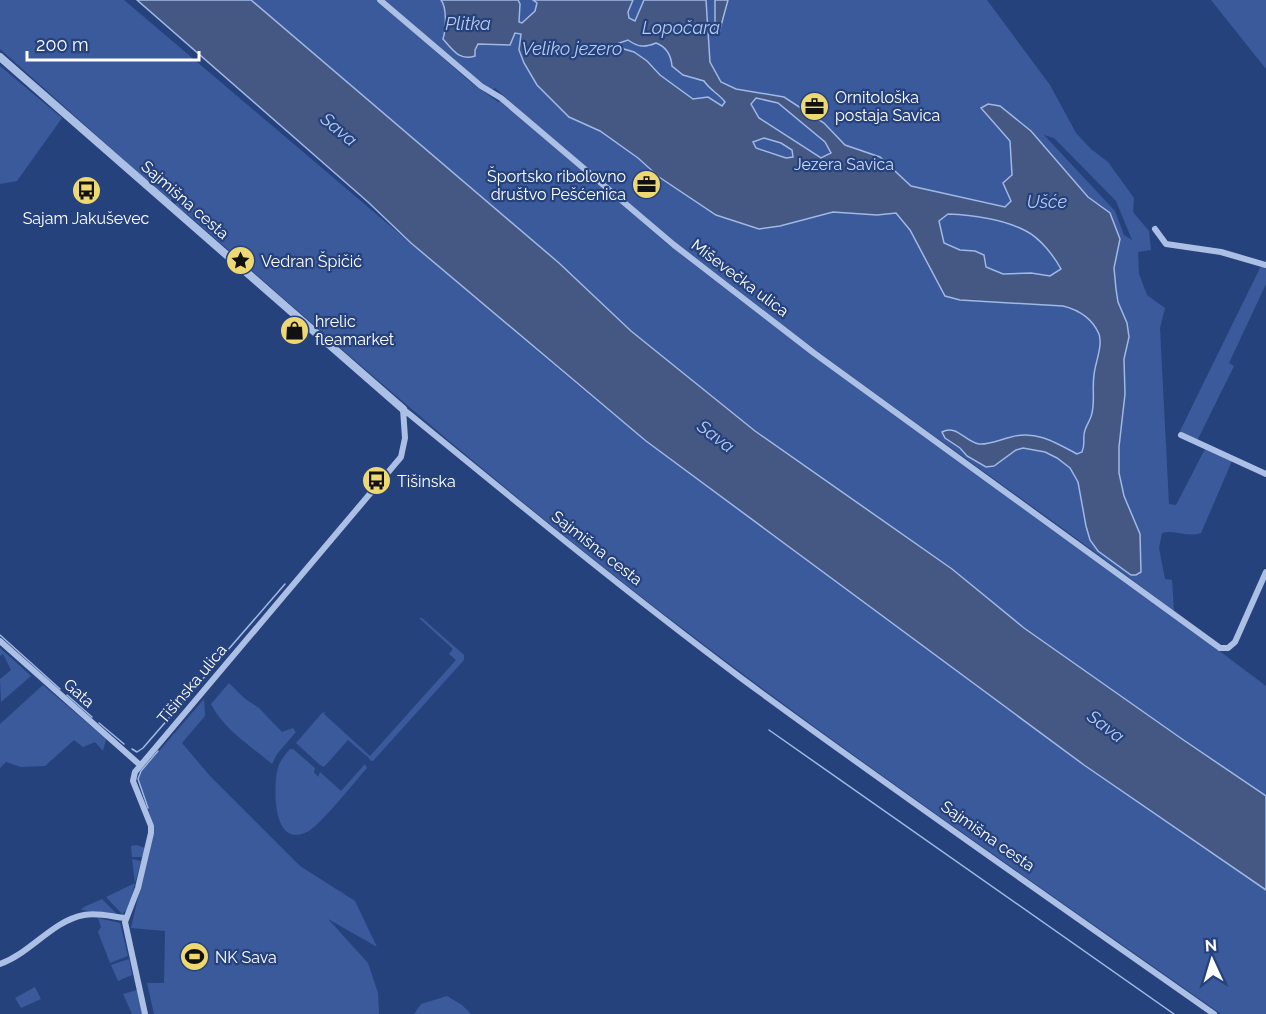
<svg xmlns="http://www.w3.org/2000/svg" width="1266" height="1014" font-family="Raleway,sans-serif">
<rect width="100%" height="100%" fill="#26427d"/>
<path fill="#3a5a9b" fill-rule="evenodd" d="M0,0H124L580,387L646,441L1084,765L1266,890V1014H1221C1032,881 840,750 657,609C496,485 343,351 191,217L174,205L177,202L173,199L170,201L0,49Z
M251,0H377L468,80L498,102L500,101L668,244L713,279L813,355L1141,592L1266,686V796L1182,739L1024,628L952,569L755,431L631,331L559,263Z
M384,0H987L1050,85L1076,133L1091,149L1108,162L1134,198L1133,212L1149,231L1151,250L1138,252L1139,274L1147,295L1165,308L1160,328L1169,504L1176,505L1205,449L1232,461L1201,533C1186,538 1176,529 1162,533L1159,548L1165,579L1172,580L1174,611C1009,486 836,370 673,242C613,194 552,140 495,88L492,90L473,76ZM1044,135L1054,138L1116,201L1132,240L1124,235L1115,211Z
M1211,0H1266V69Z
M0,66L62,118L17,181L0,184Z
M1261,266L1266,267V284L1229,363L1234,366L1197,441L1179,433Z
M419,618H422L464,655V660L373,761L369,760L370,759L348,740L324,767L320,765L296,743L322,713L325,712L324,714L370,756L456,660L449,654L453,649Z
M0,648L31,676L1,702L0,679L11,670L3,654L0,656Z
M229,683L244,698L259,708L282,732L293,728L296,732L277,754L272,764C251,746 224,730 211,704Z
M43,685L106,739L103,751L95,742L83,747L74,740L45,766L21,767L6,762L0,768V724Z
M204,699L205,716L182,743L210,776L300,866L355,901L377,947L328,919L368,963L378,993L379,1014H154L147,983H164L165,931L131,928L153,832L148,808L138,781L141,772Z
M290,749H293L315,768L314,772L318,777L320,772L341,791L365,764L367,768C355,781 320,826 307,832C272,849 273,786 278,768C280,760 285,755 290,749Z
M137,845L145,848L142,857H132L131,846Z
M132,859L141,861L128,909L122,914L106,897L135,883Z
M102,899L117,914L81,910L84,907Z
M98,918L120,923L128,956L110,963L98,932L101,927Z
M129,959L132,975L118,981L111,965Z
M35,987L41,999L21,1008L15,998Z
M137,990L142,1014H132L123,994Z
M447,996L462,1005L471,1014H414L421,1004Z"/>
<path fill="#445883" stroke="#a0b8e5" stroke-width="1.5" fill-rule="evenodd" d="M137,0H251L559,263L631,331L755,431L952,569L1024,628L1182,739L1266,796V890L1084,765L646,441L411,243L368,202Z
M441,0H518L520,4L519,22L522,23L535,11L537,3L533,0H633L628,12L629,18L635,21L644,0H706L710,62L721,82L736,89L784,97L824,123L845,145L880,157L911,186L1005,207L1011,201L1003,183L1012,175L1010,141L981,108L988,104L1000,106L1031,131L1088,197L1110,213L1120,239L1114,268L1116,289L1118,302L1127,323L1129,337L1124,359L1125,394L1119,447V473L1124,496L1140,534L1141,572L1136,575H1131L1098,551L1090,540L1086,526L1078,482L1070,468L1057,458L1045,452L1023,448L1016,450L994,466L986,467L967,456L960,448L945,438L942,432C957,424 965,442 979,444C988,445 1002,439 1011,437C1036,430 1055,442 1077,454L1082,452C1086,443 1082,438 1085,430C1087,424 1091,419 1092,413C1095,400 1092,388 1094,375C1095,363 1103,346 1099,334C1092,318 1079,310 1063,306L960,300L945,296L910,230L896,213L877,215L833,212L780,226L759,229L716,215L659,177L638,158L600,131L569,117L537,85L524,63L519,50L521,34L515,33L510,45L478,44L475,50V56C459,61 453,50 443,39C446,30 447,7 441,0ZM628,40C638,47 644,48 656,43C667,47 671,55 672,66L683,75L704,81C710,90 719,94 725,102L722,106L708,97L693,99L660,75L647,61L634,52L624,49L619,43ZM756,98L778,103L825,142L831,153L821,158L759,118L751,104ZM764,138L781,143L792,150L793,157L786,158L756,148L753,142ZM948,214C973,215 1003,219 1026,231C1040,238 1054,256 1061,269L1050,276L1031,273L1003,274L986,267L984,255L975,251L960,250L944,243L939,221Z
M715,0H728L719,33L715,32Z"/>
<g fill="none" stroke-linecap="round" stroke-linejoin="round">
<path stroke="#a0b8e5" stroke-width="1.5" d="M0,635L60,689
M67,695L92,717
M99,723L124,744
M769,730L1174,1014
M132,749L137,752L143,748L285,584
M148,808L138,779L141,771L158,751"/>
<path stroke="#acbfe5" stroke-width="6" d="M380,0L481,86L501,98L674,245L814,353L1220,648H1228L1235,642L1266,572
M1155,229L1166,244L1221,252L1266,265
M403,409C514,500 626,592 741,678C897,793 1056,903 1214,1014
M1181,435L1266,474
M0,641L140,765
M0,964C31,953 52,921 84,915C98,912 113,917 126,918
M145,1014L125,922L138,888L151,833V826L133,781L135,772L401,457L405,438L403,409"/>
<path stroke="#acbfe5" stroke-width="8" d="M0,57L403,409"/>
</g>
<defs>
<symbol id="office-disc" viewBox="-11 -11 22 22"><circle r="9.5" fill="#eed871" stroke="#26427d"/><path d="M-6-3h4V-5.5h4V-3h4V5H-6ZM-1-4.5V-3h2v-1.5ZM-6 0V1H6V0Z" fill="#111"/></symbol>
<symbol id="bus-disc" viewBox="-11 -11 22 22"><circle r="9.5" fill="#eed871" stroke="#26427d"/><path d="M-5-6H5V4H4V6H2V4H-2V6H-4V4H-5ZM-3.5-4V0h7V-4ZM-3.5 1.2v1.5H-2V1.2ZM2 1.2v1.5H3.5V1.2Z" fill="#111"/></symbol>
<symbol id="sight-disc" viewBox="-11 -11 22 22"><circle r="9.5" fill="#eed871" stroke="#26427d"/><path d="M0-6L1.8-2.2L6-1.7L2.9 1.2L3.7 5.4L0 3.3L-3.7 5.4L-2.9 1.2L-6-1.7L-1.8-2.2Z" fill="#111"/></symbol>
<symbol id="shop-disc" viewBox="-11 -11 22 22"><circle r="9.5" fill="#eed871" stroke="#26427d"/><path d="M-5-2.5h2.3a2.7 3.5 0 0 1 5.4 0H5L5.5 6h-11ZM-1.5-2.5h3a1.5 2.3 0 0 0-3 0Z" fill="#111"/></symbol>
<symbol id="stadium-disc" viewBox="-11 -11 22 22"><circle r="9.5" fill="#eed871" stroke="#26427d"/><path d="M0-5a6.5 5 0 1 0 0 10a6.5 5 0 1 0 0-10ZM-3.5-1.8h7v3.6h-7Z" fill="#111"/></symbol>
</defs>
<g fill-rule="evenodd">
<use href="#office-disc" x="798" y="90" width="33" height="33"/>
<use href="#office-disc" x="630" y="168" width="33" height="33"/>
<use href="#bus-disc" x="70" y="174" width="33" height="33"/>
<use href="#sight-disc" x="224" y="244" width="33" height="33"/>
<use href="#shop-disc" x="278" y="314" width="33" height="33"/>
<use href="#bus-disc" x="360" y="464" width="33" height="33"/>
<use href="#stadium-disc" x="178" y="940" width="33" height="33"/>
</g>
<g text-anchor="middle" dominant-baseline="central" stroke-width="4.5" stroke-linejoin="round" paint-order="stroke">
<g font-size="16" fill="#fff" stroke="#26427d" text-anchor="start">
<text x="835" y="97">Ornitološka<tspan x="835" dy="18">postaja Savica</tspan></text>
<text x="626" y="176" text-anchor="end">Športsko ribolovno<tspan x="626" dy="18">društvo Pešćenica</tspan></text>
<text x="86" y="218" text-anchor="middle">Sajam Jakuševec</text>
<text x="261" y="261">Vedran Špičić</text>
<text x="315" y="321">hrelic<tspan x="315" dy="18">fleamarket</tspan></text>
<text x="397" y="481">Tišinska</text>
<text x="215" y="957">NK Sava</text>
</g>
<g font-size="16" fill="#cedbf4" stroke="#26427d">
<text x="844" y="164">Jezera Savica</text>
</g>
<g font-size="16" fill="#fff" stroke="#26427d">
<text transform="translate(185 200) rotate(41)">Sajmišna cesta</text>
<text transform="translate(740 278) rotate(37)">Miševečka ulica</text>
<text transform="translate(597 548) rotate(38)">Sajmišna cesta</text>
<text transform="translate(192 684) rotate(-50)">Tišinska ulica</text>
<text transform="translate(79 693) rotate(41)">Gata</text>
<text transform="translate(988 836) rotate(35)">Sajmišna cesta</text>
</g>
<g font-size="18" font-style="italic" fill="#b7c9ed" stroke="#26427d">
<text x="468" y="23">Plitka</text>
<text x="681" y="27">Lopočara</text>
<text x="572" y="48">Veliko jezero</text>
<text transform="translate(339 129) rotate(40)">Sava</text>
<text x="1047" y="201">Ušće</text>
<text transform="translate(716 436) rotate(37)">Sava</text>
<text transform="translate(1106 726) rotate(37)">Sava</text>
</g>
</g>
<g transform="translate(1212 960) rotate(356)" stroke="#26427d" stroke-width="4.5" paint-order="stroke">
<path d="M0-4.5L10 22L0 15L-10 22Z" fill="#ffffff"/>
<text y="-9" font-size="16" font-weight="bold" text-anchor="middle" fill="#ffffff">N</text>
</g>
<path d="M27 51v9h172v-9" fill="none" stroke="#ffffff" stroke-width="3"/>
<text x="36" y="51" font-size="18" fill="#ffffff" stroke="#26427d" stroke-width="4.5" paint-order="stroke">200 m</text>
</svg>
